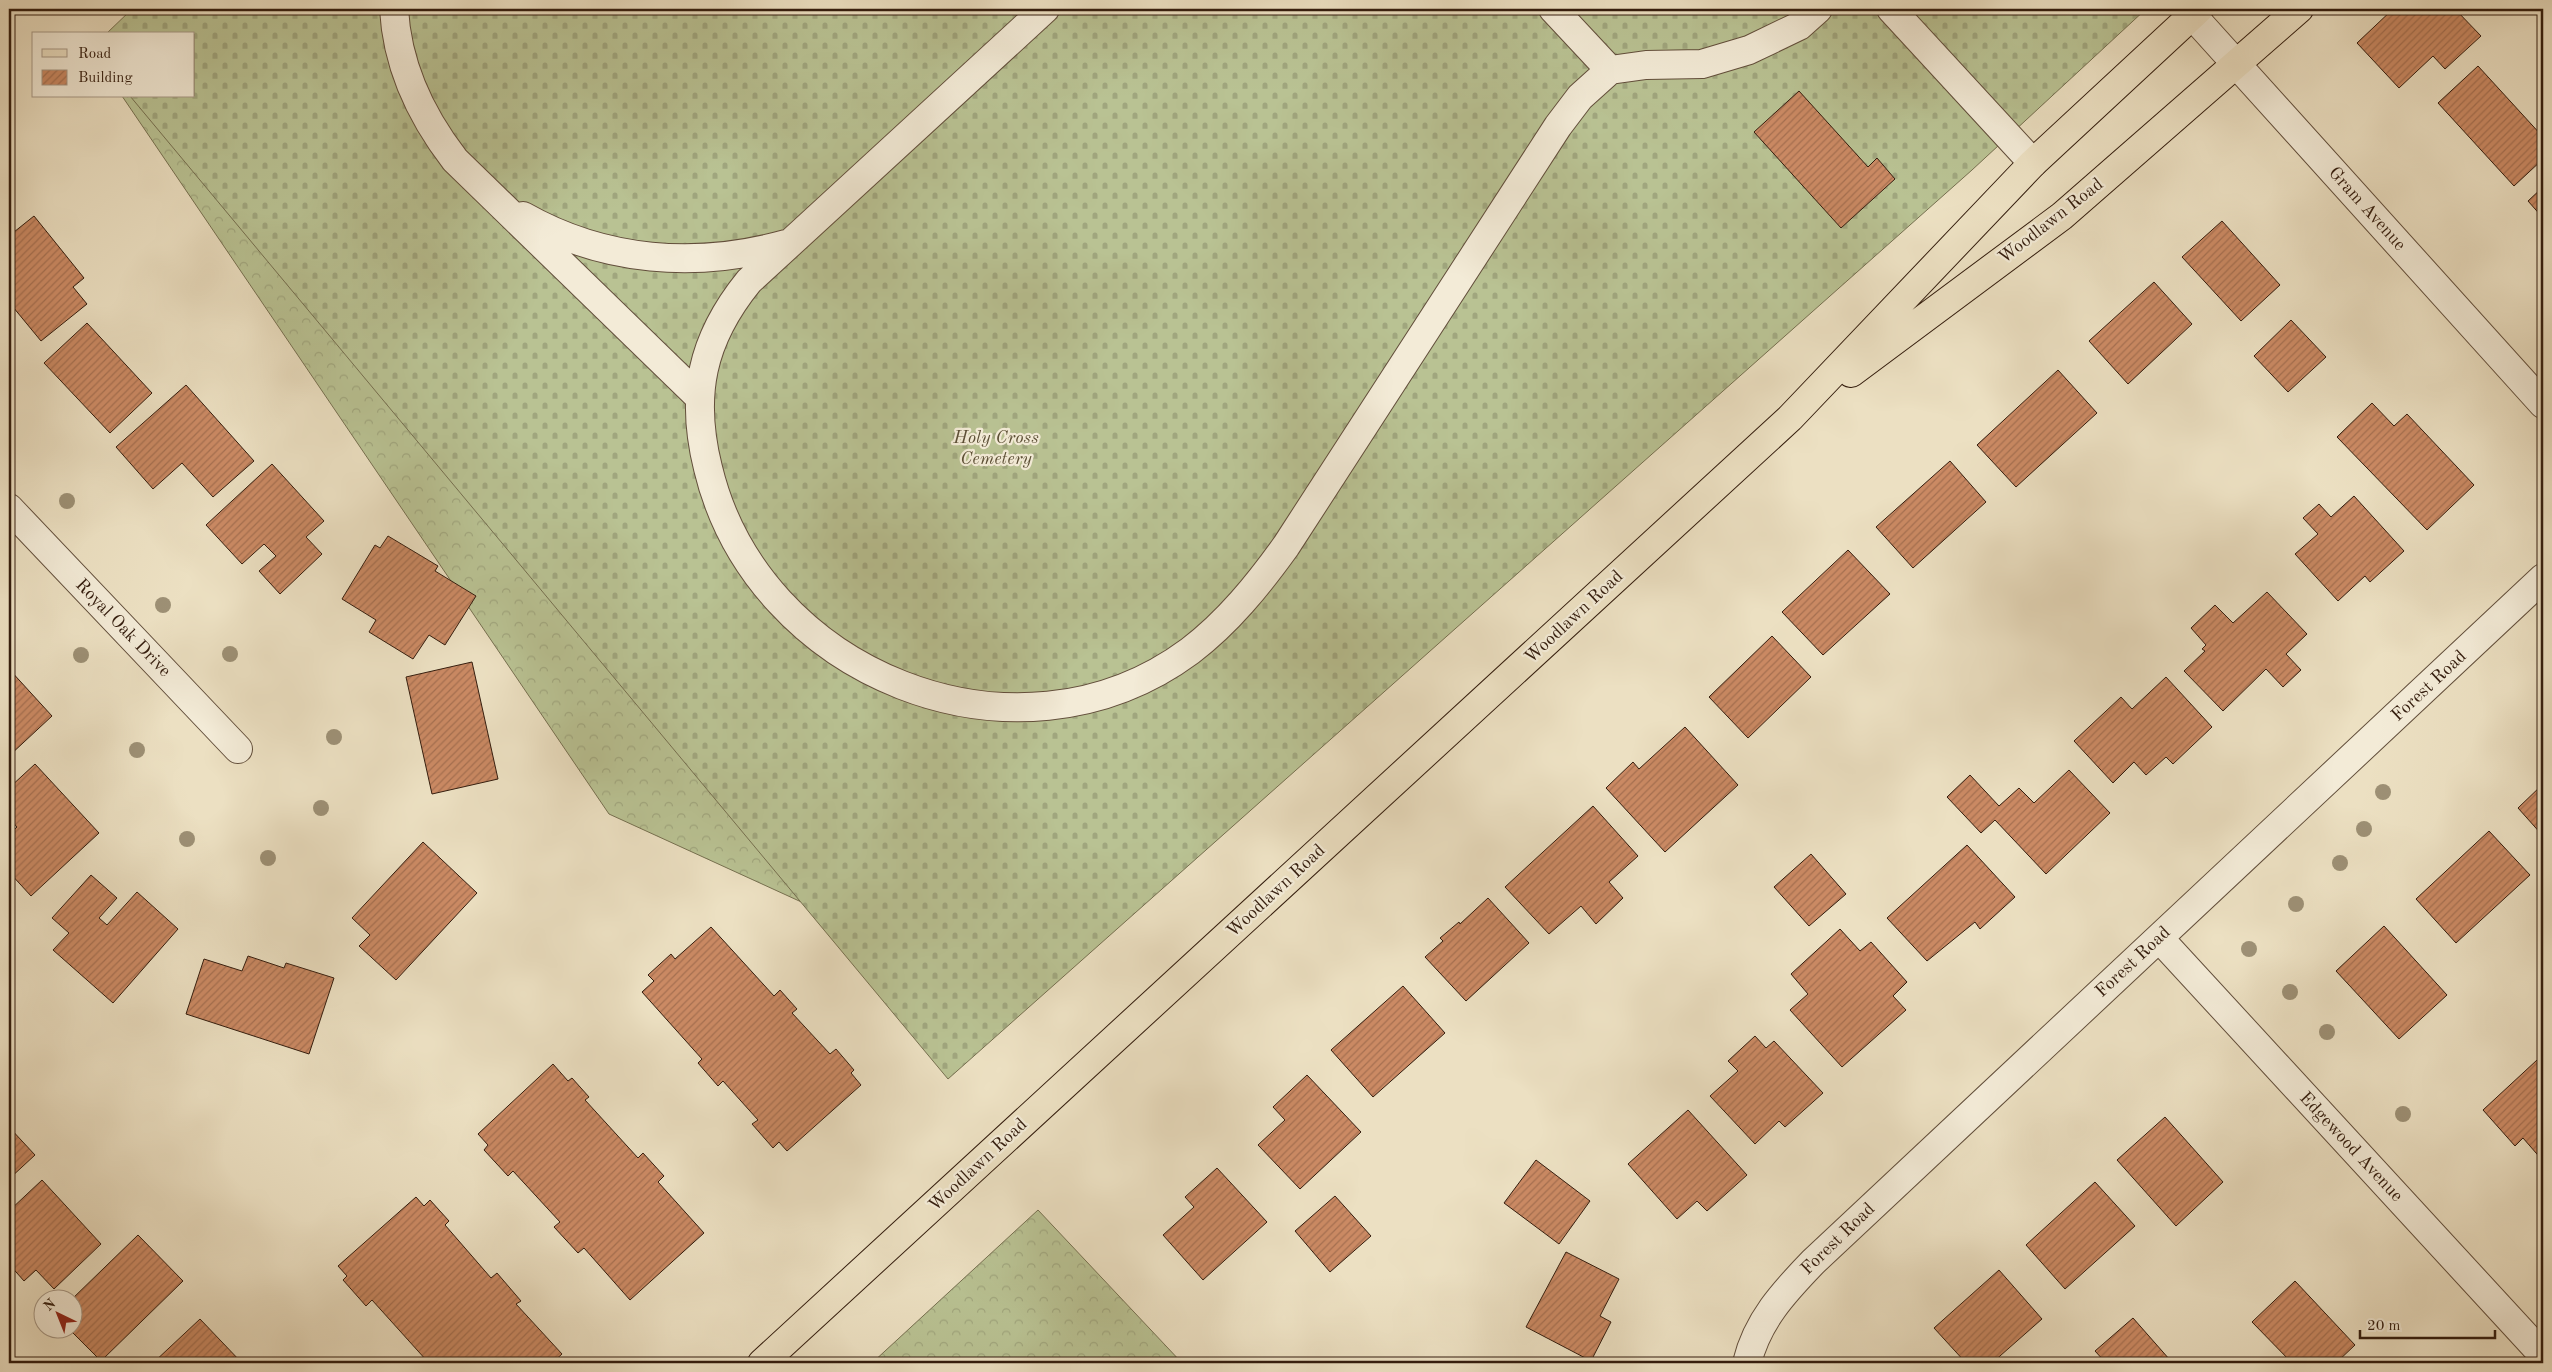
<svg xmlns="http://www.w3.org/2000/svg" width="2552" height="1372" font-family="'Old Standard TT',serif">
<defs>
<pattern id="forest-crowns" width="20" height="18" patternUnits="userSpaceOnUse" patternTransform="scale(1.25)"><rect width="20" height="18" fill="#b9c293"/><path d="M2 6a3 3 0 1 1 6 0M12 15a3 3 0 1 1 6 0" fill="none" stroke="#a0a67e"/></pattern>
<pattern id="cemetery-stones" width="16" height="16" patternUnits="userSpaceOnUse" patternTransform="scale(1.25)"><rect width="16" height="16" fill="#b9c293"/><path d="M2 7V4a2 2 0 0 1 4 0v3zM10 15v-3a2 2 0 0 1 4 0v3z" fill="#a0a67e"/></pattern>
<pattern id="building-hatch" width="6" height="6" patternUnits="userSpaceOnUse" patternTransform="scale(1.25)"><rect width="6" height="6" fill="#cb8a64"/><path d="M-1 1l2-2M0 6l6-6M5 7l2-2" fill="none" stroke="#a67051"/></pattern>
</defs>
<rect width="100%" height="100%" fill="#ece0c2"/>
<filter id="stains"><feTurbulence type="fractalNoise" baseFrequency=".004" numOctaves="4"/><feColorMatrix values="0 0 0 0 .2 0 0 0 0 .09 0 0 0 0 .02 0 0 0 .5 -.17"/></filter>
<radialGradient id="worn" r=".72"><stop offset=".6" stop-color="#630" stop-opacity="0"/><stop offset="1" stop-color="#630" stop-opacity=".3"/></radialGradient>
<path fill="url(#forest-crowns)" stroke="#767050" d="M122,96H194L867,932L609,814Z
M1038,1210L1182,1363H872Z"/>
<path fill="url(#cemetery-stones)" stroke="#767050" d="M132,9H2146L1972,170L948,1079L130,96H194V34H106Z"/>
<path fill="url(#building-hatch)" stroke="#341d0e" d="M2393,9H2455L2481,36L2445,69L2433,56L2399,88L2357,43Z
M2478,66L2543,137V159L2514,186L2438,103Z
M1799,91L1868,167L1877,158L1895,179L1841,228L1754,132Z
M2543,187V218L2528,201Z
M34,216L84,278L73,287L87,304L41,341L13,307L9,310V236Z
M2222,221L2280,285L2241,321L2182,257Z
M2154,282L2192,324L2128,384L2089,341Z
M2291,320L2326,357L2288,392L2254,356Z
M87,323L152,393L110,433L44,363Z
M2058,370L2097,413L2016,487L1977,445Z
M186,385L254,461L213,497L182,463L153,489L116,447Z
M2372,403L2394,426L2407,414L2474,485L2427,530L2337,437Z
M1950,461L1986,502L1913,568L1876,527Z
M272,464L324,521L306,537L322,554L280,594L259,571L276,556L264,544L242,564L206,525Z
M2354,496L2404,551L2370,582L2365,576L2338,601L2295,554L2318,534L2303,518L2319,504L2331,517Z
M388,536L438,566L435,571L476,596L445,645L429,635L413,659L369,632L376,620L342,599L375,545L380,548Z
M1848,550L1890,594L1823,655L1782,612Z
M2267,592L2307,634L2286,654L2301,670L2283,687L2266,669L2223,711L2184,671L2205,651L2202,649L2206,645L2191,628L2215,605L2233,623Z
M1772,636L1811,677L1748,738L1709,697Z
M472,662L498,779L432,794L406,677Z
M9,669L52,716L9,756Z
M2166,677L2212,727L2173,764L2166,757L2146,775L2134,762L2113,783L2074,741L2121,697L2132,709Z
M1685,727L1738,785L1665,852L1606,788L1633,762L1639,769Z
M35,764L99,833L31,896L9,872V835L17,827L9,818V788Z
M2069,770L2110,813L2046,874L1995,820L1981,833L1947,797L1970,775L1999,806L2019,788L2034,803Z
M2543,784V836L2518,808Z
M1593,806L1638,856L1609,882L1623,898L1596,924L1581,906L1549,934L1505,887Z
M2489,831L2530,875L2456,943L2416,899Z
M423,842L477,893L396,980L359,946L370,935L352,918Z
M1967,845L2015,897L1980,929L1975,922L1927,961L1887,918Z
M1811,854L1846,894L1809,926L1774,887Z
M91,875L117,898L99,918L107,925L137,892L178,929L113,1003L53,950L69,933L52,918Z
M1488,898L1529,943L1466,1001L1425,957L1443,941L1440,938L1459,922L1460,924Z
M2384,926L2447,995L2399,1039L2336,971Z
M711,927L774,996L780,990L797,1009L792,1013L830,1054L836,1049L854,1070L851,1073L861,1085L787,1151L779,1142L773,1148L752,1124L758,1120L723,1081L718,1086L698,1063L702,1059L642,992L654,981L648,975L671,954L675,959Z
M1840,929L1860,951L1871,942L1907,982L1893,996L1906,1010L1842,1067L1790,1010L1808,994L1791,974Z
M248,956L284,968L286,963L334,978L309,1054L186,1014L204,959L242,971Z
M1403,986L1445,1033L1373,1097L1331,1050Z
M1755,1036L1766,1048L1774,1041L1823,1093L1785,1127L1779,1121L1755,1144L1710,1096L1738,1071L1728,1061Z
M2537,1060L2543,1066V1161L2523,1138L2515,1146L2483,1110Z
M553,1064L568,1081L572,1078L589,1097L585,1100L638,1158L643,1153L664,1176L658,1182L704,1233L630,1300L584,1248L578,1253L554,1227L560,1222L513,1171L508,1176L484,1150L488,1145L478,1134Z
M1307,1075L1361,1132L1300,1189L1258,1145L1285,1120L1273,1107Z
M1688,1110L1747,1175L1707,1211L1697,1201L1677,1219L1628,1164Z
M2165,1117L2223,1182L2176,1226L2117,1160Z
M9,1127L35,1155L9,1179Z
M1536,1160L1590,1201L1559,1244L1504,1203Z
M1217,1168L1267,1222L1203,1280L1163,1235L1194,1207L1185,1197Z
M42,1180L101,1244L54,1289L36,1270L24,1281L9,1264V1211Z
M2095,1182L2135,1226L2065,1289L2026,1245Z
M1335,1196L1371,1236L1330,1272L1295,1231Z
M416,1197L424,1206L430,1200L449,1221L445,1225L491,1278L497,1273L521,1301L516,1304L562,1354L552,1363H424L427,1361L372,1300L366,1306L343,1280L347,1276L338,1266Z
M138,1235L183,1281L101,1361L70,1330H72L71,1300Z
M1566,1252L1619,1279L1600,1316L1611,1322L1591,1361L1526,1327Z
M1999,1270L2042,1319L1992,1363H1966L1934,1328Z
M2295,1281L2355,1345L2336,1363H2292L2252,1322Z
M2133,1318L2170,1360L2167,1363H2106L2095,1351Z
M200,1319L242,1363H153Z"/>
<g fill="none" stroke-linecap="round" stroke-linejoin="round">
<defs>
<path id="minor" d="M394,9C397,65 421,116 455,160L699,397
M1045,9L749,281C701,340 690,396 708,468C757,674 1016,780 1190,651C1228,622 1258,585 1286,546L1558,126L1580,97L1610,70L1646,65L1702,64L1749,50L1799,26L1818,9
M1553,9L1610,70
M1891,9L2033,163
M2192,15L2543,404
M523,216C604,262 696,269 786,244
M9,508L238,749
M2159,938L2543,1355
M1747,1363C1757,1321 1784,1292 1813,1262L2543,578"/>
<path id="major" d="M1851,373L2062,216L2299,9
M762,1363L1790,418L2033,163L2199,9"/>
</defs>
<use href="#minor" stroke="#624e3b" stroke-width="30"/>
<use href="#major" stroke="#341d0e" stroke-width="30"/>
<use href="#minor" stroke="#f3ebd7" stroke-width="28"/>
<use href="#major" stroke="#ece0c2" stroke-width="28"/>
</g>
<g fill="#9d9075">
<circle cx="67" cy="501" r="8"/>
<circle cx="163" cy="605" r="8"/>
<circle cx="230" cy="654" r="8"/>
<circle cx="81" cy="655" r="8"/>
<circle cx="334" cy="737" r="8"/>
<circle cx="137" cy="750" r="8"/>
<circle cx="2383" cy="792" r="8"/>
<circle cx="321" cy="808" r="8"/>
<circle cx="2364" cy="829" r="8"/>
<circle cx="187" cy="839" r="8"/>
<circle cx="268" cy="858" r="8"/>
<circle cx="2340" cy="863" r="8"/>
<circle cx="2296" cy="904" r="8"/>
<circle cx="2249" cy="949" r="8"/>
<circle cx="2290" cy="992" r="8"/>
<circle cx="2327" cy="1032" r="8"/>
<circle cx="2403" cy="1114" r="8"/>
</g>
<g text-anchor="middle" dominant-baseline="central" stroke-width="4.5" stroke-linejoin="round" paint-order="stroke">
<g font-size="18" fill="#341d0e" stroke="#f3ebd7">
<text transform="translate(2367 209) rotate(48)">Gram Avenue</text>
<text transform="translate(2051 221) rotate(-38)">Woodlawn Road</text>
<text transform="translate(1574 617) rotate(-43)">Woodlawn Road</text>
<text transform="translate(123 628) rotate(46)">Royal Oak Drive</text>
<text transform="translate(2429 686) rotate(-43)">Forest Road</text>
<text transform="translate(1276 891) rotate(-43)">Woodlawn Road</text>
<text transform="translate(2133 962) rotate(-43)">Forest Road</text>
<text transform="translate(2351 1147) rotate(47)">Edgewood Avenue</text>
<text transform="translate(978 1165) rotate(-43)">Woodlawn Road</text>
<text transform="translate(1838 1239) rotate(-44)">Forest Road</text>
</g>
<g font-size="18" font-style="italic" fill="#5c4f36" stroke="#f3ebd7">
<text x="996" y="438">Holy Cross<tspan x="996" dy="21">Cemetery</tspan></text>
</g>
</g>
<rect width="2552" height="1372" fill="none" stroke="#ece0c2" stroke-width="30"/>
<rect x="10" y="10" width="2532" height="1352" fill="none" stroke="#341d0e" stroke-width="2.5"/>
<rect x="15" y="15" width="2522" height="1342" fill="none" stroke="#341d0e"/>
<rect x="32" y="32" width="162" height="65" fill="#f3ebd7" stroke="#a79987"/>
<rect x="42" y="49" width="25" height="8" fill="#ece0c2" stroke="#a79987"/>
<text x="78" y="58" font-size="15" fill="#341d0e">Road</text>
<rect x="42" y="70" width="25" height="15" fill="url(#building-hatch)" stroke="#a79987"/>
<text x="78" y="82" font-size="15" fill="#341d0e">Building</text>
<g transform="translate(58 1314) rotate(317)"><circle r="24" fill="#f3ebd7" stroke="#a79987"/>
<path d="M0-4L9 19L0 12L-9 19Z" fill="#8f2418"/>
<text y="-8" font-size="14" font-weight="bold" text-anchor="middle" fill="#341d0e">N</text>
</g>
<path d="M2360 1330v8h135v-8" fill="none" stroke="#341d0e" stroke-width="2.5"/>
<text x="2367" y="1330" font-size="15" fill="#341d0e" stroke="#f3ebd7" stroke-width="4" paint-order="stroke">20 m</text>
<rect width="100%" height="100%" filter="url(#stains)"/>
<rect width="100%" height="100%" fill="url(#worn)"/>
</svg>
